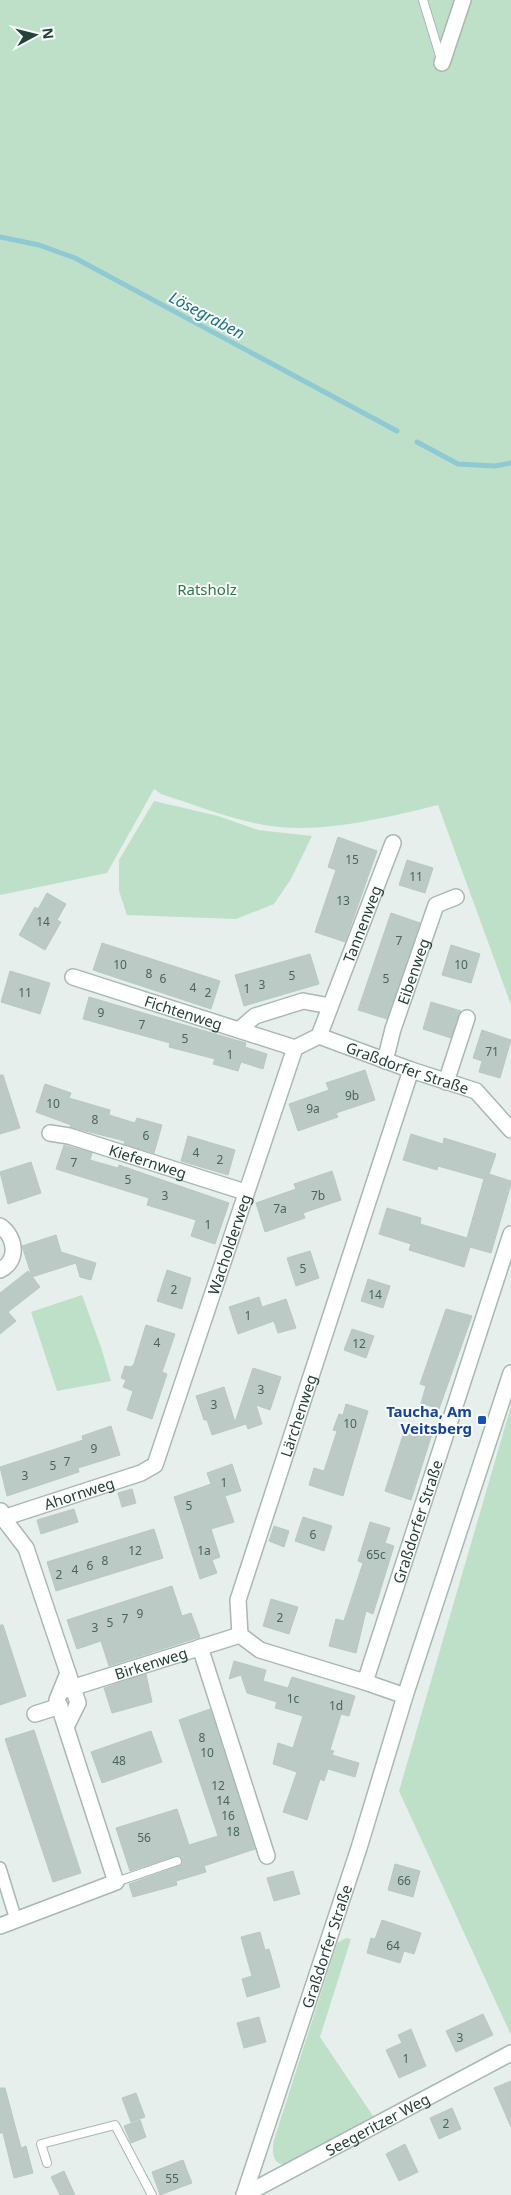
<svg xmlns="http://www.w3.org/2000/svg" width="511" height="2195" font-family="'Noto Sans',sans-serif">
<rect width="100%" height="100%" fill="#e6efeb"/>
<path fill="#bfe0c8" d="M0,0H511V1005L438,805C384,818 319,835 264,825C233,820 193,804 161,794L154,789L107,873L0,895Z
M154,801L218,816L258,830L312,836L291,879L274,904L236,919L127,915L119,891V860Z
M82,1295L101,1347L111,1381L57,1391L31,1312Z
M511,1406V2035L399,1791Z
M346,1938L351,1939L320,2037L373,2116L297,2160C277,2171 270,2159 274,2140L337,1943Z"/>
<g fill="none" stroke-linecap="round" stroke-linejoin="round">
<path stroke="#8ec9d4" stroke-width="5" d="M0,237L39,245L75,258L397,431
M417,442L458,464L495,466L511,463"/>
</g>
<path fill="#bbcac4" stroke="#b8c9c2" d="M338,837L377,851L345,942L315,932L336,870L328,867Z
M407,860L433,868L425,893L399,885Z
M47,893L66,904L57,920L61,922L45,950L19,935L35,907L38,909Z
M391,913L420,923L387,1019L358,1010Z
M102,943L220,981L211,1009L93,970Z
M451,945L480,954L471,983L442,975Z
M310,954L319,984L244,1006L235,975Z
M10,971L50,983L40,1014L1,1002Z
M89,997L246,1043L245,1047L267,1054L263,1069L241,1062L238,1071L213,1064L215,1059L169,1047L170,1043L83,1019Z
M431,1002L461,1011L451,1038L423,1029Z
M482,1030L511,1040L500,1078L479,1072L482,1061L473,1058Z
M365,1070L375,1100L336,1113L338,1117L298,1131L289,1104L329,1090L326,1083Z
M0,1075H3L20,1128L0,1134Z
M45,1084L71,1093L69,1098L110,1110L109,1115L135,1123L137,1118L162,1125L154,1153L124,1144L125,1141L70,1127L71,1125L36,1112Z
M411,1134L443,1144L444,1138L496,1154L489,1174L511,1181V1184L491,1253L470,1247L464,1267L409,1250L411,1244L379,1234L387,1208L421,1218L420,1224L467,1238L484,1179L438,1166L437,1170L403,1160Z
M188,1136L235,1150L228,1175L181,1161Z
M64,1145L92,1153L90,1160L118,1168L119,1165L229,1203L215,1244L191,1236L196,1220L147,1205L149,1198L56,1169Z
M31,1162L41,1193L8,1204L0,1172Z
M332,1171L341,1200L303,1213L305,1218L265,1232L256,1203L296,1189L294,1184Z
M56,1235L61,1252L96,1263L91,1280L80,1277L76,1263L32,1277L22,1246Z
M310,1251L319,1278L296,1286L287,1258Z
M167,1270L191,1278L182,1309L157,1301Z
M28,1271L40,1287L8,1312L16,1321L0,1334V1293Z
M368,1279L390,1286L383,1308L361,1301Z
M259,1297L262,1307L286,1299L296,1328L278,1333L274,1321L238,1334L229,1307Z
M446,1309L472,1316L439,1409L421,1403L426,1386L420,1384Z
M146,1325L175,1334L162,1372L167,1374L152,1419L127,1410L133,1391L123,1387L126,1380L121,1378L125,1366L131,1367L134,1364Z
M352,1329L374,1336L366,1358L344,1350Z
M253,1368L281,1377L270,1410L256,1405L262,1424L248,1429L246,1424L212,1435L207,1420H204L196,1396L224,1387L235,1422Z
M346,1404L368,1411L343,1496L309,1485L314,1468L324,1471L337,1431L333,1430L339,1414L343,1415Z
M111,1426L120,1455L78,1468L79,1472L7,1496L0,1467L83,1440L82,1436Z
M406,1426L432,1434L411,1500L385,1491Z
M232,1464L241,1491L225,1496L234,1522L211,1529L220,1557L212,1560L217,1573L200,1579L174,1497L211,1484L207,1473Z
M132,1489L136,1503L122,1507L118,1493Z
M74,1509L78,1522L41,1534L37,1520Z
M303,1517L332,1526L324,1551L295,1541Z
M370,1522L390,1528L385,1543L394,1546L373,1614L366,1611L356,1653L329,1646L336,1619L344,1621L363,1563L358,1561Z
M274,1526L289,1531L284,1547L269,1541Z
M154,1529L163,1558L56,1591L47,1562Z
M172,1586L182,1616L191,1613L200,1637L109,1666L101,1641L77,1649L67,1620Z
M271,1599L298,1607L289,1634L263,1626Z
M0,1625H3L26,1696L0,1705Z
M234,1661L266,1670L263,1681L288,1688L292,1677L355,1696L349,1716L341,1714L330,1750L334,1751L332,1755L359,1763L355,1777L328,1769L324,1781L320,1779L307,1820L283,1812L297,1772L273,1764L278,1743L293,1748L303,1716L275,1708L277,1702L247,1693L241,1675L229,1679Z
M146,1674L152,1702L112,1713L104,1688Z
M210,1709L255,1849L204,1866L206,1872L176,1881L177,1885L133,1897L129,1884L179,1866L182,1860L180,1856H175L130,1871L116,1828L177,1809L189,1845L218,1836L179,1720Z
M34,1730L81,1873L53,1882L5,1739Z
M151,1731L162,1762L102,1783L91,1752Z
M395,1864L420,1871L413,1897L388,1890Z
M293,1871L300,1894L274,1901L267,1878Z
M382,1920L421,1933L414,1954L404,1951L400,1963L367,1953L371,1938L375,1939Z
M260,1932L265,1950L269,1949L280,1987L247,1997L242,1979L252,1976L241,1937Z
M483,2014L493,2035L456,2052L446,2031Z
M259,2017L266,2042L244,2048L237,2023Z
M411,2029L426,2066L399,2078L386,2050L402,2043L398,2035Z
M511,2081V2127L494,2088Z
M0,2088H5L21,2148L26,2146L33,2173L14,2178L3,2133H0Z
M136,2093L145,2117L131,2122L122,2098Z
M452,2108L461,2129L439,2139L430,2118Z
M140,2120L146,2137L131,2143L124,2126Z
M405,2144L418,2172L399,2181L386,2154Z
M183,2160L192,2183L160,2195L152,2172Z
M64,2171L75,2195H60L51,2177Z"/>
<g fill="none" stroke-linecap="round" stroke-linejoin="round">
<defs>
<path id="service" d="M423,0L441,59
M116,1882L177,1861
M47,2163L41,2144L115,2125L152,2195"/>
<path id="pedestrian" d="M0,1868L16,1920"/>
<g id="minor">
<path d="M442,63L463,0"/>
<path id="s1" d="M73,977L295,1048"/>
<path d="M239,1030L255,1016L303,1001L330,1006"/>
<path id="s2" d="M319,1036L411,1070L476,1091L511,1130"/>
<path id="s3" d="M319,1036L393,843"/>
<path id="s4" d="M385,1061L393,1029L436,905L456,897"/>
<path d="M446,1082L467,1018"/>
<path id="s5" d="M50,1133L69,1136L245,1192"/>
<path d="M0,1226C16,1237 19,1261 0,1270"/>
<path d="M1,1511L3,1518L26,1548L78,1703L67,1725"/>
<path id="s6" d="M3,1518L141,1473L155,1465L295,1048L319,1036"/>
<path id="s7" d="M240,1635L238,1600L411,1070"/>
<path d="M240,1635L260,1650L365,1682"/>
<path d="M200,1647L267,1856"/>
<path id="s8" d="M65,1690L240,1635"/>
<path id="s9" d="M405,1696L365,1682L511,1234"/>
<path d="M35,1714L60,1706"/>
<path d="M0,1926L116,1882L57,1700L68,1673"/>
<path id="s10" d="M244,2195L511,2053"/>
</g>
<g id="tertiary">
<path id="s11" d="M244,2195L359,1848L405,1696L511,1373"/>
</g>
</defs>
<use href="#service" stroke="#a8b8b2" stroke-width="10"/>
<use href="#pedestrian" stroke="#a8b8b2" stroke-width="14"/>
<use href="#minor" stroke="#a8b8b2" stroke-width="18"/>
<use href="#tertiary" stroke="#a8b8b2" stroke-width="18"/>
<use href="#service" stroke="#fff" stroke-width="8"/>
<use href="#pedestrian" stroke="#fff" stroke-width="11"/>
<use href="#minor" stroke="#fff" stroke-width="15"/>
<use href="#tertiary" stroke="#fff" stroke-width="15"/>
</g>
<rect fill="#1a4fb4" stroke="#f7fbf9" stroke-width="2" x="477" y="1415" width="10" height="10" rx="2.5"/>
<g text-anchor="middle" dominant-baseline="central" stroke-width="4" stroke-linejoin="round" paint-order="stroke">
<g font-size="12" fill="#4a645c">
<text x="352" y="859">15</text>
<text x="416" y="876">11</text>
<text x="343" y="900">13</text>
<text x="43" y="921">14</text>
<text x="399" y="940">7</text>
<text x="120" y="964">10</text>
<text x="461" y="964">10</text>
<text x="149" y="973">8</text>
<text x="292" y="975">5</text>
<text x="163" y="978">6</text>
<text x="386" y="978">5</text>
<text x="262" y="984">3</text>
<text x="193" y="987">4</text>
<text x="247" y="988">1</text>
<text x="25" y="992">11</text>
<text x="208" y="992">2</text>
<text x="101" y="1012">9</text>
<text x="142" y="1024">7</text>
<text x="185" y="1038">5</text>
<text x="492" y="1051">71</text>
<text x="230" y="1054">1</text>
<text x="352" y="1095">9b</text>
<text x="53" y="1103">10</text>
<text x="313" y="1108">9a</text>
<text x="95" y="1119">8</text>
<text x="146" y="1135">6</text>
<text x="196" y="1152">4</text>
<text x="220" y="1159">2</text>
<text x="74" y="1162">7</text>
<text x="128" y="1179">5</text>
<text x="165" y="1195">3</text>
<text x="318" y="1195">7b</text>
<text x="280" y="1208">7a</text>
<text x="208" y="1224">1</text>
<text x="303" y="1268">5</text>
<text x="174" y="1289">2</text>
<text x="375" y="1294">14</text>
<text x="248" y="1315">1</text>
<text x="157" y="1342">4</text>
<text x="359" y="1343">12</text>
<text x="261" y="1389">3</text>
<text x="214" y="1404">3</text>
<text x="350" y="1423">10</text>
<text x="94" y="1448">9</text>
<text x="67" y="1461">7</text>
<text x="53" y="1465">5</text>
<text x="25" y="1475">3</text>
<text x="224" y="1482">1</text>
<text x="189" y="1505">5</text>
<text x="313" y="1534">6</text>
<text x="135" y="1550">12</text>
<text x="204" y="1550">1a</text>
<text x="376" y="1554">65c</text>
<text x="105" y="1560">8</text>
<text x="90" y="1565">6</text>
<text x="75" y="1569">4</text>
<text x="59" y="1574">2</text>
<text x="140" y="1613">9</text>
<text x="280" y="1617">2</text>
<text x="125" y="1618">7</text>
<text x="110" y="1622">5</text>
<text x="95" y="1627">3</text>
<text x="293" y="1698">1c</text>
<text x="336" y="1705">1d</text>
<text x="202" y="1737">8</text>
<text x="207" y="1752">10</text>
<text x="119" y="1760">48</text>
<text x="218" y="1785">12</text>
<text x="223" y="1800">14</text>
<text x="228" y="1815">16</text>
<text x="233" y="1831">18</text>
<text x="144" y="1837">56</text>
<text x="404" y="1880">66</text>
<text x="393" y="1945">64</text>
<text x="460" y="2037">3</text>
<text x="406" y="2058">1</text>
<text x="446" y="2123">2</text>
<text x="172" y="2178">55</text>
</g>
<g font-size="15" fill="#2d7a4b" stroke="#f7fbf9">
<text x="207" y="589">Ratsholz</text>
</g>
<g font-size="15" fill="#24423a" stroke="#f7fbf9">
<text stroke="none"><textPath href="#s3" startOffset="120">Tannenweg</textPath></text>
<text stroke="none"><textPath href="#s4" startOffset="94">Eibenweg</textPath></text>
<text stroke="none"><textPath href="#s1" startOffset="116">Fichtenweg</textPath></text>
<text stroke="none"><textPath href="#s2" startOffset="94">Graßdorfer Straße</textPath></text>
<text stroke="none"><textPath href="#s5" startOffset="102">Kiefernweg</textPath></text>
<text stroke="none"><textPath href="#s6" startOffset="394">Wacholderweg</textPath></text>
<text stroke="none"><textPath href="#s7" startOffset="229">Lärchenweg</textPath></text>
<text stroke="none"><textPath href="#s6" startOffset="80">Ahornweg</textPath></text>
<text stroke="none"><textPath href="#s9" startOffset="211">Graßdorfer Straße</textPath></text>
<text stroke="none"><textPath href="#s8" startOffset="90">Birkenweg</textPath></text>
<text stroke="none"><textPath href="#s11" startOffset="262">Graßdorfer Straße</textPath></text>
<text stroke="none"><textPath href="#s10" startOffset="151">Seegeritzer Weg</textPath></text>
</g>
<g font-size="15" font-weight="bold" fill="#164399" stroke="#f7fbf9" text-anchor="end">
<text x="472" y="1411">Taucha, Am<tspan x="472" dy="17">Veitsberg</tspan></text>
</g>
<g font-size="16" font-style="italic" fill="#1c6f80" stroke="#f7fbf9">
<text transform="translate(207 315) rotate(28)">Lösegraben</text>
</g>
</g>
<g transform="translate(35 35) rotate(83)" stroke="#f7fbf9" stroke-width="4" paint-order="stroke">
<path d="M0-4L9 19L0 12L-9 19Z" fill="#24423a"/>
<text y="-8" font-size="14" font-weight="bold" text-anchor="middle" fill="#24423a">N</text>
</g>
</svg>
